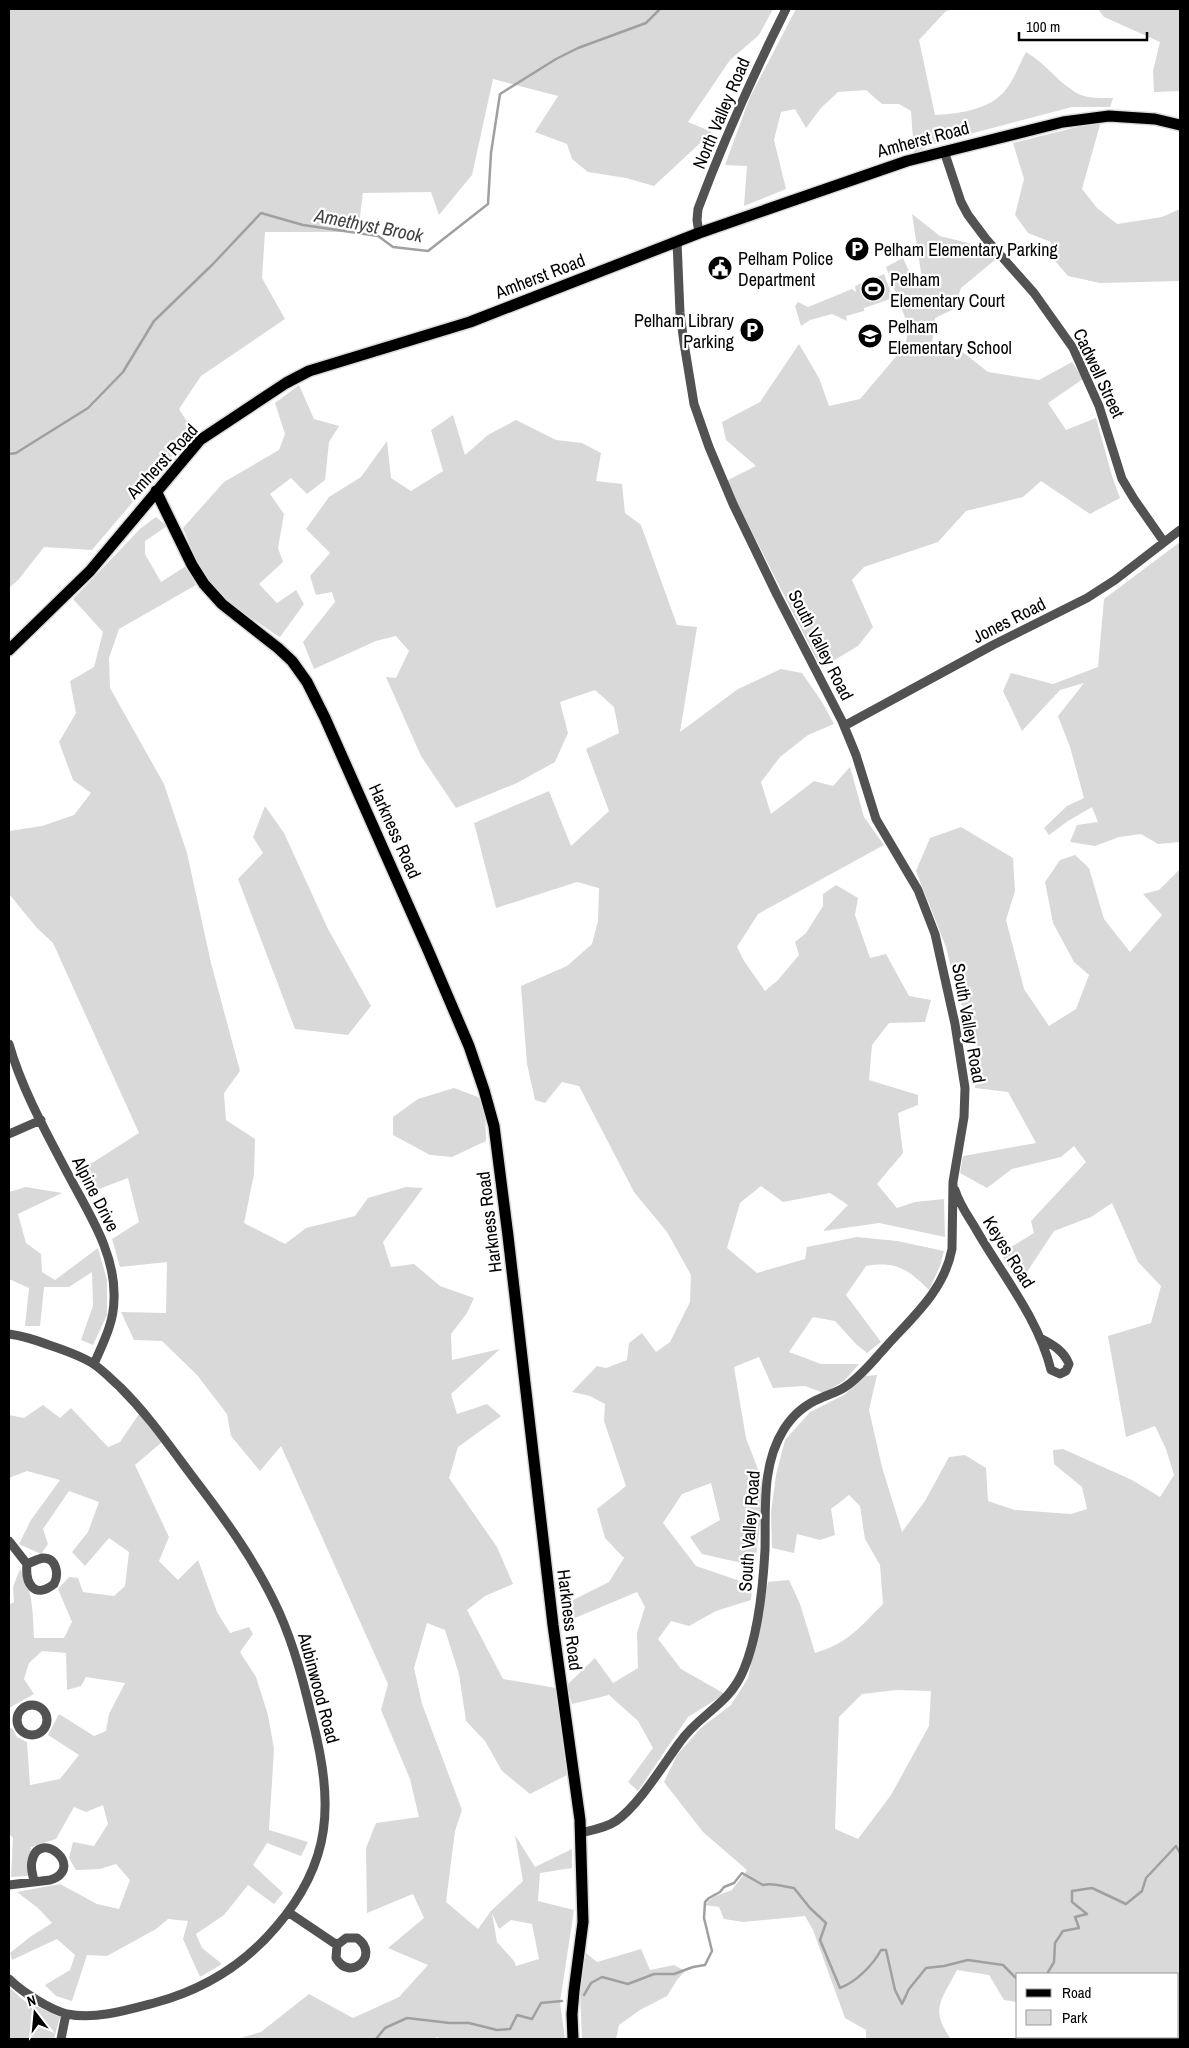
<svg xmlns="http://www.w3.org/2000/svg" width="1189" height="2048" font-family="'Archivo Narrow',sans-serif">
<rect width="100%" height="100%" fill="#fff"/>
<path fill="#d9d9d9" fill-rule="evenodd" d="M9,9H773L759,35L730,60L688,122L712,132L654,186L626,178L588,172L572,159L567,144L535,132L558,96L493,79L472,175L439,215L431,192L363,193L358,232H265L262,278L285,319L201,376L179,409L193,431L92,550L44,547L19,579L9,588Z
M796,9H954L946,11L919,40L935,115C957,114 987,110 1003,93C1013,82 1019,65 1026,52C1045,63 1057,81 1075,92C1085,99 1101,98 1113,98L1110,107H1072L939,142L914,153L911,111L899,104H882L866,90L838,92L821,108L806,128L795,109L781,112L774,140L786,189L744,206L747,166L725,165L750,97Z
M1098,9H1180V91L1154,92L1153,71L1160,42L1104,17Z
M1101,121L1082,189L1097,208L1117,224L1162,217L1180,209V281L1100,283L1068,276L1050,255L1051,242L1028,233L1015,215L1024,179L1013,143Z
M912,214L940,236L980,246L996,259L961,288L954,309L935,318L932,344L955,346L988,372L1039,380L1072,362L1083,379L1048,403L1066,430L1096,418L1112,476L1120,498L1090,514L1041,481L1023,497L966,511L938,542L864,567L852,580L873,627L858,646L821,668L726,481L756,466L726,440L722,422L760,402L799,344L819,378L829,406L860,399L905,346L909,328L886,267L903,258L914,282L922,279Z
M884,274L893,298L864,308V311L846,316L847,321L832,314L810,320L801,326L795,306L798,302L808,307L852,289L856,292L855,286Z
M299,385L314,419L339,426L329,442L325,480L307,494L291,478L270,494L284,514L278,548L283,562L259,584L277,603L296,590L304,604L280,637C257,623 214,594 201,571C193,558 189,542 183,528L224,482L279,450L285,434L275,403Z
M453,415L465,455L488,435L516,420L556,440L582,443L601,453L596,481L622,484L625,513L641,525L677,625L697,627L680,732L738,689L781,669L802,673L822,702L834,724L808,735L780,757L761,782L771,814L814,781L833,786L850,767L864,817L884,845L758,914L737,947L744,961L765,991L778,980L799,955L795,942L806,933L823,906V894L836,885L858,898L855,915L870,958L886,954L909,996L931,1000L925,1022L889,1023L872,1045L869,1080L918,1095V1105L898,1113L903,1153L877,1184L897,1208L915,1202L944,1199L945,1237L879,1223L823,1231L848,1205L830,1193L783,1202L761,1186L740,1203L727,1248L757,1273L805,1259L807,1247L857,1237L897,1241L944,1251L940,1266L929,1290C908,1269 896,1261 866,1266L846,1295L881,1342L867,1353L856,1344L835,1321L813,1317L789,1352L821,1364H859L844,1381L824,1393L805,1386L773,1388L759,1357L734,1367L746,1438L762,1480L761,1516L755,1566L702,1554L690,1537L720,1520L711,1483L682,1494L663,1523L696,1566L752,1585L751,1600L716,1611L689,1626L671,1621L658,1639L681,1669L725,1694L688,1717L638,1791L628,1782L653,1748L638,1721L609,1695L572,1704L567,1685L595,1658L613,1683L638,1668L637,1633L645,1607L637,1592L563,1623L561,1606L609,1582L624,1558L605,1538L597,1509L626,1486L604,1421L605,1404L590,1396L572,1392L597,1366L606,1368L627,1360L629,1343L642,1333L656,1352L670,1342L690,1302L691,1275L667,1232L634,1192L579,1086L562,1082L545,1103L535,1100L527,1064L521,986L567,966L592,944L598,921L599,888L577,882L496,908L474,823L549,791L571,846L609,811L586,749L619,733L614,707L595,690L560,702L568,733L555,762L517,783L456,808L421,756L386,677L396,678L409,651L396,636L376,641L314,669L303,642L335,602L332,592L316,595L310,576L330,553L306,529L329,497L361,477L387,441L391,478L411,491L443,471L431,430Z
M156,517L167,526L145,541V554L161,582L186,566L196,585L119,629L109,658L110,688L164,784L187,853L211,963L240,1071L224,1093L226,1120L255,1139L254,1174L244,1223L285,1244L306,1228L355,1216L368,1198L406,1187L423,1188L383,1242L391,1267L414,1264L440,1286L474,1298L467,1313L451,1334L452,1360L500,1349L451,1394L457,1414L487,1404L501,1416L458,1447L449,1478L497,1547L513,1584L485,1596L467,1610L503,1679L556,1688L567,1775L530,1794L502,1771L485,1741L466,1721L459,1674L445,1630L427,1623L414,1668L422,1704L462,1810L455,1831L446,1902L478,1929L491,1911L523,1881L515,1835L535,1867L572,1849V1868L540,1873L538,1901L574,1910L560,2002L565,2039H440L437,2037L435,2039H237L261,2032L309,1994L353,2018L399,1997L428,1965L388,1948L424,1918L413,1894L367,1913L366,1848L376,1823L419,1817L410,1779L381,1710L388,1684L281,1446L260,1471L231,1436L227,1414L197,1375L162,1341L134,1340L121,1312L166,1313L167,1262L120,1267L112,1239L139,1222L128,1178L91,1192L81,1170L139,1133L53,943L37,928L9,894V831L42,826L74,815L91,793L73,780L59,742L76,713L70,681L94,667L103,632L73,599L141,528ZM492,1913L499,1929L511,1920L532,1924L539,1959L516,1966L514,1961L497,1942Z
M1180,542V842L1158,844L1141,834L1119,837L1095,846L1070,842L1077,825L1098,822L1092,807L1068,821L1049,835L1044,828L1067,806L1084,798L1070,747L1058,716L1084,683L1060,690L1022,731L1003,691L1011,673L1053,684L1098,667L1104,599Z
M265,806L284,833L328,929L371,1006L348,1035L295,1029L238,879L263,853L253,837Z
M961,827L1013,858L1015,891L1006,920L1024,989L1049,1026L1076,1009L1089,975L1074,962L1053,923L1045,882L1060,860L1075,855L1089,868L1104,919L1130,952L1162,915L1143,894L1159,890L1180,869V2039H1044V2037H1178V1974H1018V2002L1004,2000L989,1975L957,1970C942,2000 929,2008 951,2039H866V2030L845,2018L813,1930L805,1916L743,1922L724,1919L719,1907L705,1905L713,1897L732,1890L747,1870L703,1832L664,1782L677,1755L702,1727L731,1705L748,1678L768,1582L789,1580L800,1604L815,1653C848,1643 859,1628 883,1604L880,1565L865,1539L860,1506L849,1495L831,1509L835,1535L820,1540L797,1534L794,1553L772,1548L771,1512L776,1475L785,1440L810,1412L844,1395L865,1376L877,1375L869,1410L882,1467L902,1532L925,1501L949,1457L965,1455L986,1468L988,1501L1015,1510L1071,1514L1087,1509L1082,1487L1054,1464L1053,1450L1063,1449L1132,1480L1160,1497L1174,1475L1166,1449L1155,1426L1126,1437L1108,1336L1151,1323L1161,1286L1138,1262L1112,1203L1091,1217L1054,1231L1019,1284L1001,1253L1034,1233L1031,1221L1086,1162L1074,1146L1061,1157L1012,1169L987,1188L960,1173L963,1156L1036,1143L1008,1092L975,1088L977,1040L958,996L946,947L916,871L930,838ZM896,1690L931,1691L929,1726L891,1795L858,1839L835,1829L839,1717L862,1694Z
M454,1088L478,1097L485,1110L486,1141L452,1157L430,1155L393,1135V1117L418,1099Z
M26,1187L62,1193L18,1214L26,1243L41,1254L42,1272L55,1280L98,1248L107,1280V1315L93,1345L81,1340L93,1306L92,1272L69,1287H44L40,1326H25L29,1288L9,1279V1192Z
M43,1405L60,1418L71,1408L108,1447L120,1442L139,1414L162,1442L135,1465L169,1537L159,1561L178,1580L198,1560L217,1612L230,1633L249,1627L253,1634L240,1652L256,1677L268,1715L274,1749L269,1830L308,1842L301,1856L267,1843L253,1865L283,1893L274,1904L248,1885L224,1915L196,1934L202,1948L222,1964L200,1977L183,1939L188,1921L168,1919L156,1929L107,1956L87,1955L72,2001L56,1996L45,1985L70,1970L75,1955L57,1939L12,1960L10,1953L30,1937L52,1923L38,1908L17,1892L60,1884L97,1904L119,1909L130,1880L116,1864L100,1869L76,1870L69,1858L73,1842L94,1846L108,1824L103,1805L86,1812L74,1807L56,1839L31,1847L28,1876L11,1877L13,1838L9,1834V1729L12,1728L17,1737L27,1742L30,1785L60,1779L79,1755L48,1735L59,1714L94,1736L106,1731L109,1714L125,1683L86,1677L81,1686L67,1690L66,1653L42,1651L29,1663L24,1679L34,1694L9,1708V1605L14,1602L13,1587L20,1569C33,1590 33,1614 34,1638H64L72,1622L58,1589L69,1577L78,1578L83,1592L114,1596L125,1586L129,1552L109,1538L85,1566L72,1552L88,1532L99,1502L69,1491L43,1529L48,1544L41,1554L19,1544L31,1520L60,1480L27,1471L9,1478V1415L24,1418Z
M641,1949L650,1970L674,1965L685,1971L677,1980L667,1996L640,2010L619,2025L616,2039H582L580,1992L586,1953L597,1962Z
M9,1987L23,2000L60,2017L54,2039H9Z"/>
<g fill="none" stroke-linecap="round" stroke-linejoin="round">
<path stroke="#a0a0a0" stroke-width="2.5" d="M9,454L16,453L88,408L123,372L154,321L213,264L261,213L303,225L378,236L393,247L428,251L488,204L491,153L500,94L556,59L578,48L646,23L660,9
M1047,1974L1054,1962L1055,1943L1063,1931L1079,1928L1075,1917L1087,1914L1072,1902V1891L1092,1888L1126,1904L1142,1891L1146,1878L1176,1846L1180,1853
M584,1995L591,1983L602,1977L628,1984L654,1974H674L693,1967L705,1965L712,1951L704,1918L705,1902L709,1898L720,1892L724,1887L734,1883L742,1873L763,1885C774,1882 783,1887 794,1888L810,1908L826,1923L820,1940L840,1988C856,1982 873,1965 881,1950H886L895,1990L902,2004L909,1989L926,1968L944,1966L968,1960L1003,1965L1018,1980
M376,2039L385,2028L407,2018L450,2023H469L497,2030L510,2029L517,2015L532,2019L541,2003L562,2001"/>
<defs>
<path id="major" d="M156,491L192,565L204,584L222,604L278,648L292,661L307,682L325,718L428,950L469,1046L484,1090L494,1126L508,1236L553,1625L580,1820L583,1922L574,1991L572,2014L573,2039
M9,650L90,571L200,440L286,383L309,371L470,322L699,233L907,161L1063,122L1109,116L1155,119L1180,125"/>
</defs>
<use href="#major" stroke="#dbdbdb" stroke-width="14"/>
<path stroke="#525252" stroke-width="9" d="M944,151L961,202L968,215L986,239L1034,293L1073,348L1099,406L1122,479L1134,499L1164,542
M699,233L697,220L698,209C724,139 753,75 786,9
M844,726L993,645L1087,598L1115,580L1180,530
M9,1044C22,1090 47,1134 69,1176C89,1214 116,1254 114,1299C114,1323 103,1343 94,1364
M9,1134L41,1120
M955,1190C960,1206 969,1217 977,1231C1003,1276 1038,1318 1051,1370L1060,1374L1066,1371L1069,1364C1064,1351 1052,1344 1040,1338
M9,1334C23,1336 36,1340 49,1345C64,1350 79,1355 92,1363C103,1370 111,1379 120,1387C149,1416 168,1444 192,1476C225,1519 257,1563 279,1612C295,1648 304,1684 313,1722C333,1803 333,1861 276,1927C243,1966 203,1990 154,2003C128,2010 94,2020 67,2014C49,2009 22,1992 9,1979
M9,1541L27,1564C25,1583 34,1600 54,1584C59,1575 57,1558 43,1558C38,1559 32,1562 27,1564
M17 1720a15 15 0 1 1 30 0a15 15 0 1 1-30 0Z
M580,1833C592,1830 606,1828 616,1821C639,1805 663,1765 680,1742C700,1713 729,1706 744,1669C758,1635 763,1587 765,1550C766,1510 761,1465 784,1429C793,1415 806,1404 821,1398C829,1394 838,1392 845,1387C860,1377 871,1363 883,1350C910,1319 944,1292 952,1249L953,1182L964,1117L965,1088L955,1024L935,934L918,890L876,819L856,755L842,721L777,595L733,504L709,447L694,404L684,343L680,313L677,241
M9,1885L50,1880C87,1868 39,1827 32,1861C30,1868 33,1875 34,1881
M288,1912L337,1945L336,1958C350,1983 381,1955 357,1938H346L337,1945
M61,2039L66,2014"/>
<use href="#major" stroke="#000" stroke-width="11"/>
</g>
<defs>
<symbol id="parking-disc" viewBox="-11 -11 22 22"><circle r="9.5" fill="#000" stroke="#fff"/><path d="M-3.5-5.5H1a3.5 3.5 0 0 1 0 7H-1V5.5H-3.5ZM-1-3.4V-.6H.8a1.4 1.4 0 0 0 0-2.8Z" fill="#fff"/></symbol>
<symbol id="civic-disc" viewBox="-11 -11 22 22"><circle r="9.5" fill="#000" stroke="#fff"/><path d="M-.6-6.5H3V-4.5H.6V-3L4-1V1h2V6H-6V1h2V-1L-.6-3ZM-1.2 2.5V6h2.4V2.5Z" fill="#fff"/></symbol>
<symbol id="stadium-disc" viewBox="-11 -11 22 22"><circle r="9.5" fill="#000" stroke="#fff"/><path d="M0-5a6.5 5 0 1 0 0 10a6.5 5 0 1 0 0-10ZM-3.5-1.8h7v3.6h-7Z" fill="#fff"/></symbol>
<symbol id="school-disc" viewBox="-11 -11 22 22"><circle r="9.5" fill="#000" stroke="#fff"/><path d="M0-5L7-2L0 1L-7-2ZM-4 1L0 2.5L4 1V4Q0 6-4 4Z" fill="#fff"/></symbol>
</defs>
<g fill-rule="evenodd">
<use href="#parking-disc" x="843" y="235" width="28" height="28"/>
<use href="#civic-disc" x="706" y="254" width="28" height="28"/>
<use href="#stadium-disc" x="859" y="275" width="28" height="28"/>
<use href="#parking-disc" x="738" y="316" width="28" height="28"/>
<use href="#school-disc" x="856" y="322" width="28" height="28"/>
</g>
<g text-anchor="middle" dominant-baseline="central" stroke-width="4.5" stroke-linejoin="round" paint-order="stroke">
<g font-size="18" fill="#000" stroke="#fff">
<text transform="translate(721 113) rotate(-67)">North Valley Road</text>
<text transform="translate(923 139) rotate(-15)">Amherst Road</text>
<text transform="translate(540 276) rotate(-21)">Amherst Road</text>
<text transform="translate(1099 373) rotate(65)">Cadwell Street</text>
<text transform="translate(162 461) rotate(-47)">Amherst Road</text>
<text transform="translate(1009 620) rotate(-27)">Jones Road</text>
<text transform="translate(821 645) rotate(63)">South Valley Road</text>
<text transform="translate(395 831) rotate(66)">Harkness Road</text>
<text transform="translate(969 1023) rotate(80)">South Valley Road</text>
<text transform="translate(96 1194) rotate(63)">Alpine Drive</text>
<text transform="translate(489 1222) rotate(-97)">Harkness Road</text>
<text transform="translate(1009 1252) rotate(58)">Keyes Road</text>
<text transform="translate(749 1531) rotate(-86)">South Valley Road</text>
<text transform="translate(570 1620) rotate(83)">Harkness Road</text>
<text transform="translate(319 1688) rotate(75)">Aubinwood Road</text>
</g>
<g font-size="18" fill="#000" stroke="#fff" text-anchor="start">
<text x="874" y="249">Pelham Elementary Parking</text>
<text x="738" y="258">Pelham Police<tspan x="738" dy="21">Department</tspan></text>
<text x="890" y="279">Pelham<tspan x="890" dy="21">Elementary Court</tspan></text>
<text x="734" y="320" text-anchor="end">Pelham Library<tspan x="734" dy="21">Parking</tspan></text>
<text x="888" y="326">Pelham<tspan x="888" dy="21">Elementary School</tspan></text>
</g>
<g font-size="19" font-style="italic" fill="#414141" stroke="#fff">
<text transform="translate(369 225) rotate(11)">Amethyst Brook</text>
</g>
</g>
<rect width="1189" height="2048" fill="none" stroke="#000000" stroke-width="20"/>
<rect x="1016" y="1973" width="162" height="65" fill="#ffffff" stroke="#999999"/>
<rect x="1026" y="1989" width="25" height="8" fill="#000000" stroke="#999999"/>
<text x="1062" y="1998" font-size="15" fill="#000000">Road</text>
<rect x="1026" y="2010" width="25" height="15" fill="#d9d9d9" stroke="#999999"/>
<text x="1062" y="2023" font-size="15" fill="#000000">Park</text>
<g transform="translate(35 2013) rotate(344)" stroke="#ffffff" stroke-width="4" paint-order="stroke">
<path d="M0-4L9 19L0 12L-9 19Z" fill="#000000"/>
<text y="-8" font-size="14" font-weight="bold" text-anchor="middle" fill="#000000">N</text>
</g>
<path d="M1019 32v8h128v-8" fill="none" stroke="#000000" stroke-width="2.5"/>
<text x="1026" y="32" font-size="15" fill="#000000" stroke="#ffffff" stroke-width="4" paint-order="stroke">100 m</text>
</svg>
